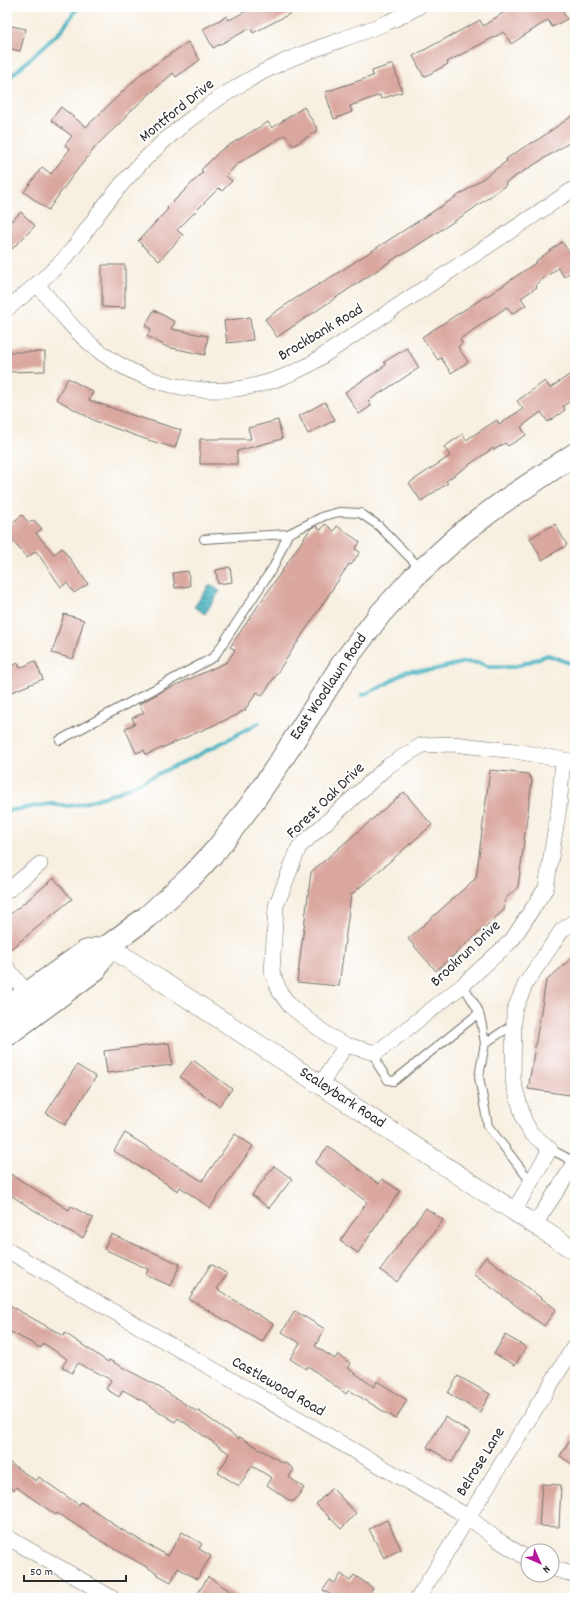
<svg xmlns="http://www.w3.org/2000/svg" width="582" height="1605" font-family="Dekko,sans-serif">
<defs>
<pattern id="water-rules" width="6" height="5" patternUnits="userSpaceOnUse"><rect width="6" height="5" fill="#45b3c1"/><path d="M0 2.5h6" fill="none" stroke="#3a929d"/></pattern>
</defs>
<rect width="100%" height="100%" fill="#fff"/>
<filter id="ink" filterUnits="userSpaceOnUse"><feTurbulence type="fractalNoise" baseFrequency=".025" numOctaves="2"/><feDisplacementMap in="SourceGraphic" scale="8" xChannelSelector="R" yChannelSelector="G"/><feConvolveMatrix kernelMatrix="1 2 1 2 8 2 1 2 1" color-interpolation-filters="sRGB"/></filter>
<filter id="wash" filterUnits="userSpaceOnUse"><feTurbulence type="fractalNoise" baseFrequency=".012" numOctaves="4" result="noise"/><feDisplacementMap in="SourceGraphic" scale="16" xChannelSelector="R" yChannelSelector="G"/><feGaussianBlur stdDeviation="0.9" result="paint"/><feColorMatrix in="noise" values="0 0 0 0 0 0 0 0 0 0 0 0 0 0 0 0 0 1.4 0 .05"/><feComposite in="paint" operator="in"/></filter>
<g filter="url(#wash)">
<rect width="100%" height="100%" fill="#f7efe0"/>
<path fill="url(#water-rules)" stroke="#386f76" d="M210,584L220,591L205,614L194,607Z"/>
<g fill="none" stroke-linecap="round" stroke-linejoin="round">
<path stroke="#45b3c1" stroke-width="4" d="M7,82L11,76L61,31L78,7
M362,695L381,687L407,671L432,670L465,662L480,663L489,667H514L548,655L575,665
M7,811L50,804L68,806L81,804L116,793L191,759L259,723"/>
</g>
<g id="blocks">
<path fill="#daa79f" d="M254,7H303L253,33L251,28L213,48L203,29L227,16L229,20Z
M512,7H560L567,19L552,27L548,20L511,44L504,32L447,62L448,64L424,77L413,56L480,20L483,26Z
M7,25L26,29L20,51L7,48Z
M188,42L200,60L176,77L173,73L125,116L126,117L98,144L74,174L48,210L24,192L42,167L51,174L70,149L65,145L72,136L51,120L61,107L86,127L141,74Z
M393,64L402,92L381,99L380,95L350,106L352,112L334,119L325,92L373,76L372,71Z
M304,107L318,130L293,146L285,135L237,164L226,176L232,181L222,191L219,188L177,230L183,235L159,261L138,241L168,209L167,208L203,172L201,170L221,150L268,122L272,128Z
M575,114V139L505,183L506,185L470,211L401,256L400,255L277,337L265,319L296,298L336,274L468,189L507,161L506,159L532,142L533,143Z
M21,212L35,226L12,249L7,243V225Z
M562,242L575,260V268L564,277L558,268L536,284L537,287L521,298L526,305L512,314L507,307L460,339L462,343L458,347L468,362L451,373L441,358L438,360L422,337L486,296V297L537,262L536,261Z
M102,265H125V308L102,307Z
M154,310L175,322L171,329L208,336L205,355L167,347L147,336L151,329L145,326Z
M250,317L253,340L227,343L224,321Z
M407,348L419,368L368,401L371,406L359,414L345,392L386,365L384,362Z
M7,352H45V371L7,372Z
M575,371V398L563,406L565,410L548,422L541,412L521,427L526,435L508,446L505,443L494,450L493,448L446,481L448,483L421,501L409,483L450,456L444,447L463,434L466,440L497,420L499,424L523,409L517,401L545,381L550,388Z
M68,378L93,392L89,400L135,416L181,430L175,448L145,439L95,421L56,399Z
M325,402L335,420L308,434L299,416Z
M278,420L282,439L237,451V464H200V439H251L248,428Z
M22,515L29,523L34,520L42,529L36,533L54,554L62,548L88,584L74,593L67,583L61,587L36,551L27,558L7,534V527Z
M325,524L334,531L337,526L360,542L355,549L360,552L351,565L349,564L262,696L257,692L247,707L245,708L246,710L239,713V714L146,755L144,750L136,753L125,728L135,724L132,718L144,713L139,704L163,691L227,662L235,650L230,647L311,528L316,526L321,530Z
M555,524L567,545L542,560L530,538Z
M230,567L232,582L218,584L216,570Z
M188,571L190,586L175,588L173,573Z
M64,614L84,620L73,659L52,653Z
M35,661L43,679L7,694V668L18,663L20,668Z
M490,770L528,774L532,780L518,887L505,899L504,910L436,971L408,939L476,878Z
M404,792L432,825L351,895L339,986L297,982L311,872Z
M54,878L72,899L7,952V917Z
M575,955V1060L570,1095L528,1089L546,981Z
M169,1043L172,1065L107,1073L104,1051Z
M193,1060L232,1089L219,1106L180,1077Z
M77,1065L96,1077L65,1125L46,1113Z
M125,1133L202,1181L235,1134L253,1146L210,1208L180,1187L178,1191L114,1151Z
M328,1146L379,1184L382,1179L400,1191L358,1253L340,1241L367,1202L315,1163Z
M274,1166L292,1179L269,1208L252,1195Z
M7,1172L69,1210L71,1206L93,1218L83,1238L58,1225L7,1193Z
M426,1208L443,1220L397,1282L380,1270Z
M111,1234L180,1264L171,1286L146,1275L148,1269L104,1249Z
M486,1257L556,1309L544,1326L473,1274Z
M211,1264L227,1274L217,1289L273,1324L262,1342L189,1299Z
M7,1304L64,1336L65,1333L108,1362L109,1360L154,1384L196,1411L197,1410L239,1439L240,1437L283,1463L284,1462L294,1469L289,1477L304,1488L294,1501H290L267,1485L272,1478L252,1466L239,1486L218,1473L230,1454L178,1418L175,1422L143,1401L123,1390L119,1397L106,1389L111,1380L91,1369L90,1370L78,1363L72,1373L62,1367L67,1359L43,1343L41,1348L7,1330Z
M295,1311L325,1329L315,1346L335,1359L338,1354L351,1364L348,1368L374,1387L377,1381L407,1400L396,1419L349,1390L346,1394L308,1366L306,1369L290,1359L300,1343L282,1332Z
M505,1335L526,1347L515,1365L494,1354Z
M458,1376L490,1394L480,1412L448,1393Z
M445,1417L470,1432L452,1462L427,1447Z
M575,1432V1466L560,1456Z
M7,1461L36,1481L39,1477L79,1505L81,1502L113,1523L112,1524L168,1556L182,1532L202,1544L199,1549L211,1556L197,1579L178,1568L171,1582L156,1574L157,1573L101,1541L57,1513L56,1515L16,1487L14,1490L7,1485Z
M542,1484L561,1485L559,1527L539,1526Z
M332,1488L356,1513L341,1529L316,1504Z
M387,1520L401,1549L384,1558L369,1529Z
M341,1574L350,1581L354,1575L373,1588L366,1598H335L323,1590L330,1580L335,1583Z
M208,1577L241,1598H195Z"/>
</g>
</g>
<g filter="url(#ink)">
<use href="#blocks" fill-opacity="0" stroke="#72706a" stroke-width="1"/>
<g fill="none" stroke-linecap="round" stroke-linejoin="round">
<defs>
<path id="service" d="M204,539L288,534
M60,740L214,657L274,566L288,534L324,516L339,512L360,513L379,526L421,569
M463,985L477,1008L481,1021L485,1043L479,1077L488,1126L531,1182
M485,1043L514,1024
M376,1053L378,1065L388,1080L394,1081L479,1013
M550,1149L575,1162"/>
<path id="minor" d="M37,284C55,306 72,329 94,347C139,384 205,400 261,384C278,380 293,373 309,365L575,188
M7,309C26,293 47,277 64,259C79,243 90,224 104,206C127,176 154,148 184,124C214,100 247,79 281,63C316,47 353,37 388,22C399,18 408,12 418,7
M7,891L40,864
M7,968L27,993
M346,1045L329,1036L290,1006L280,992L272,972L276,906L299,847L388,766L422,745L453,744L515,751L575,762
M321,1084L346,1045L376,1053L463,985L512,940L546,888L559,807L563,760
M514,1211L550,1149L531,1133L524,1120L513,1081L514,1011L526,983L562,930L575,921
M535,1224L575,1163
M7,1250L467,1516L495,1538L528,1559
M7,1537L112,1598
M552,1568L575,1575
M418,1598L575,1345"/>
<path id="tertiary" d="M108,946L575,1251"/>
<path id="primary" d="M7,1008L85,952L108,946L147,917L192,876L217,849L252,803L280,762L343,663L381,613L414,577L463,532L503,502L575,454
M7,1035L96,969L108,946"/>
</defs>
<use href="#service" stroke="#72706a" stroke-width="10"/>
<use href="#minor" stroke="#72706a" stroke-width="16"/>
<use href="#tertiary" stroke="#72706a" stroke-width="20"/>
<use href="#primary" stroke="#72706a" stroke-width="24"/>
<use href="#service" stroke="#fff" stroke-width="8"/>
<use href="#minor" stroke="#fff" stroke-width="15"/>
<use href="#tertiary" stroke="#fff" stroke-width="19"/>
<use href="#primary" stroke="#fff" stroke-width="22"/>
</g>
</g>
<g text-anchor="middle" dominant-baseline="central" stroke-width="4" stroke-linejoin="round" paint-order="stroke">
<g font-size="16" fill="#2b2b2b" stroke="#fff">
<text transform="translate(177 111) rotate(-39)">Montford Drive</text>
<text transform="translate(321 333) rotate(-31)">Brockbank Road</text>
<text transform="translate(329 687) rotate(-56)">East Woodlawn Road</text>
<text transform="translate(326 801) rotate(-44)">Forest Oak Drive</text>
<text transform="translate(466 954) rotate(-43)">Brookrun Drive</text>
<text transform="translate(342 1098) rotate(33)">Scaleybark Road</text>
<text transform="translate(278 1387) rotate(30)">Castlewood Road</text>
<text transform="translate(481 1462) rotate(-58)">Belrose Lane</text>
</g>
</g>
<rect width="582" height="1605" fill="none" stroke="#fff" stroke-width="24"/>
<g transform="translate(540 1563) rotate(135)"><circle r="19" fill="#ffffff" stroke="#aaaaaa"/>
<path d="M0-3L7 15L0 10L-7 15Z" fill="#b5179e"/>
<text y="-6" font-size="11" font-weight="bold" text-anchor="middle" fill="#2b2b2b">N</text>
</g>
<path d="M24 1575v6h102v-6" fill="none" stroke="#2b2b2b" stroke-width="2"/>
<text x="30" y="1575" font-size="12" fill="#2b2b2b" stroke="#ffffff" stroke-width="3" paint-order="stroke">50 m</text>
</svg>
